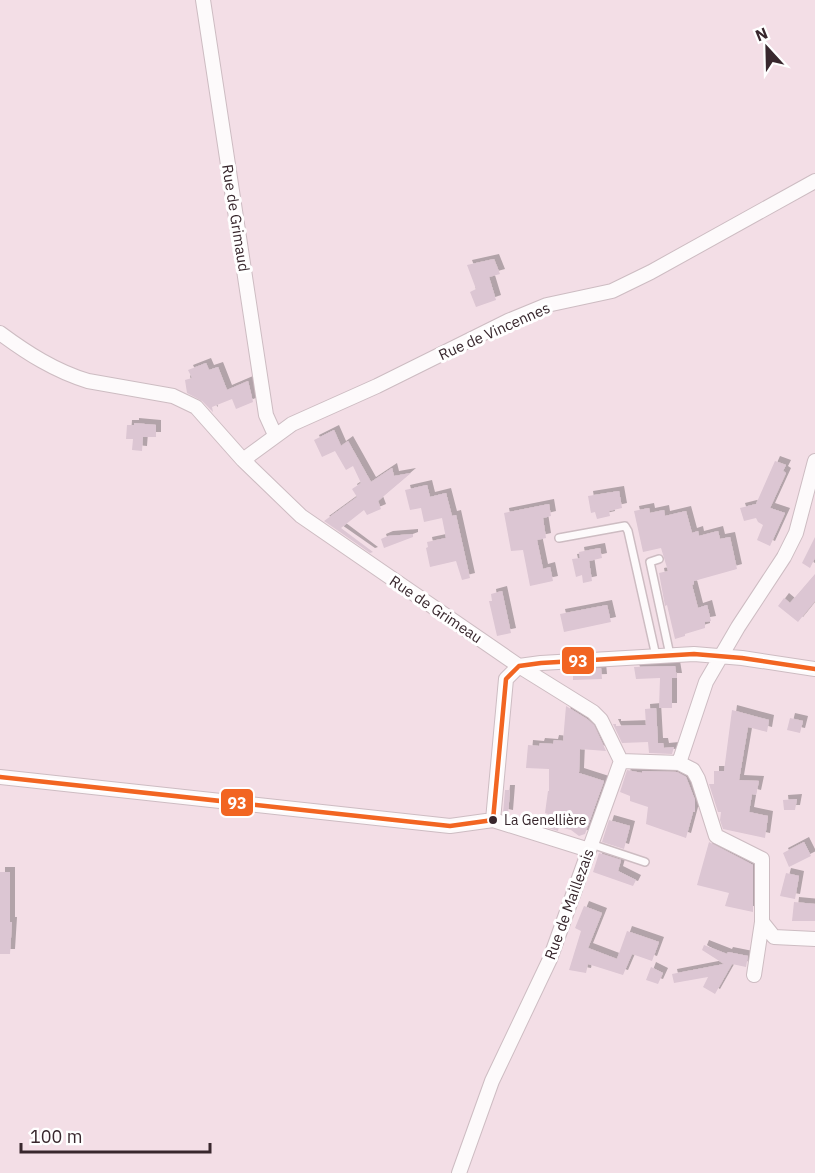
<svg xmlns="http://www.w3.org/2000/svg" width="815" height="1173" font-family="'IBM Plex Sans',sans-serif">
<defs>
<filter id="shadow"><feDropShadow dx="5" dy="-5" stdDeviation="0" flood-color="#0004"/></filter>
</defs>
<rect width="100%" height="100%" fill="#f3dee6"/>
<path fill="#dcc6d3" filter="url(#shadow)" d="M494,259L500,274L489,277L496,300L476,307L470,292L476,289L467,265Z
M206,363L209,370L218,367L227,390L248,381L253,402L236,409L232,399L212,407L213,412L202,401L187,393L185,380L192,378L188,370Z
M134,423L156,425V437H143L142,451L132,450L133,439H126L127,425H134Z
M334,430L341,446L348,441L371,482L392,468L394,476L411,473L378,501L381,509L367,515L364,510L341,528L373,552L370,553L324,521L357,497L352,489L361,483L353,466L346,470L335,451L322,457L314,440Z
M775,461L786,465L783,471L786,473L770,508L785,513L770,546L757,540L763,525L758,522L756,518L744,521L740,508L756,504Z
M427,485L430,497L446,493L452,516L456,515L470,578L462,580L456,561L430,567L426,548L428,547L427,542L446,538L442,518L424,522L421,508L410,510L405,490Z
M619,491L622,508L609,511L610,516L597,519L595,512L591,513L588,496Z
M549,504L551,516L543,518L546,538L537,540L543,569L550,567L553,581L530,586L523,550L511,551L504,513Z
M649,508L650,513L664,510L665,516L686,511L692,533L698,531L699,536L718,531L720,539L730,537L737,569L694,581V584L692,585L698,608L707,605L711,621L705,622V628L685,634V636L675,639L667,605L665,606L659,573L668,571L661,548L643,552L634,511Z
M413,534V537L384,548L381,539L388,536Z
M815,537V558L810,568L802,563Z
M600,548L602,558L589,561L592,581L583,583L582,575L576,577L572,559L580,558L579,552Z
M815,574V601L798,622L778,606L784,598L790,603Z
M502,591L511,633L497,636L489,601H492L491,594Z
M607,605L611,622L564,632L560,614Z
M675,666L677,678H672V708H659L660,678L636,679L634,667Z
M601,668L602,679L573,680V670Z
M566,706L587,719L594,725L606,751L580,749L579,773L604,781L585,834L579,836L571,830L559,827L558,831L548,828V814L545,813L548,791H549V769L526,768L528,745L539,746L540,743L553,744L554,740L563,741Z
M656,708L658,743H663L664,748L674,747L672,754L649,753L648,742L622,743L613,724H616V726L646,725L645,709Z
M732,710L769,720L767,732L748,727L739,780L759,781L756,795L752,794L749,812L768,816L765,838L723,829L720,820L721,812H718L709,784H714V771H724Z
M790,718L803,721L800,733L787,730Z
M627,770L642,773V771L677,772L686,777L695,800V812H693L686,838L646,824L648,807L630,801V796L620,792Z
M505,790H510L508,815L503,814Z
M797,799L795,810H784L783,800Z
M609,820L630,826L624,849L602,842Z
M709,842L753,865V912L725,906L729,893L697,885Z
M804,842L811,856L789,867L783,853Z
M599,853L621,860L618,871L636,880L633,886L593,872Z
M0,872H10V922H12L10,954H0Z
M786,873L799,876L795,899L780,896Z
M794,902L815,904V921H792Z
M584,906L602,913L588,948L617,959L627,931L659,942L652,961L632,954L623,975L588,964L586,973L569,970L581,931L575,928Z
M704,945L727,954L728,952L748,956L746,967L732,964L715,994L703,987L708,977L674,983L672,974L724,964L702,950Z
M651,967L663,973L658,984L646,980Z"/>
<g fill="none" stroke-linecap="round" stroke-linejoin="round">
<defs>
<path id="lane" d="M559,538L625,526L628,531L656,656
M659,559L650,562L670,655
M591,844L645,862"/>
<path id="street" d="M203,0L266,415L275,435
M0,333C27,353 55,371 88,381L173,396L196,407L243,460L301,516L519,666L593,712L601,720L621,761
M243,460L292,424L377,386L508,321L547,305L612,291L651,272L815,181
M679,763L693,770L698,779L716,836L762,859V922L754,975
M0,777L450,826L493,820L506,679L519,666L541,663L694,654L742,658L815,669
M493,820L589,850
M762,922L774,937L815,939
M459,1173L492,1081L550,959L621,761L679,763L706,682L738,627L784,557L796,533L815,461"/>
</defs>
<use href="#lane" stroke="#cdbcc2" stroke-width="10"/>
<use href="#street" stroke="#cdbcc2" stroke-width="16"/>
<use href="#lane" stroke="#fdfafb" stroke-width="7"/>
<use href="#street" stroke="#fdfafb" stroke-width="14"/>
<defs>
<path id="bus-1" d="M0,777L450,826L493,820L506,679L519,666L541,663L694,654L742,658L815,669"/>
</defs>
<use href="#bus-1" stroke="#fff" stroke-width="9"/>
<use href="#bus-1" stroke="#f26522" stroke-width="4.5"/>
</g>
<circle fill="#38272d" stroke="#fff" stroke-width="2" cx="493" cy="820" r="5"/>
<g text-anchor="middle" dominant-baseline="central" stroke-width="6" stroke-linejoin="round" paint-order="stroke">
<g font-size="14" fill="#38272d" stroke="#fff" text-anchor="start">
<text x="504" y="820">La Genellière</text>
</g>
<g font-size="15" fill="#38272d" stroke="#fff">
<text transform="translate(236 218) rotate(81)">Rue de Grimaud</text>
<text transform="translate(494 331) rotate(-24)">Rue de Vincennes</text>
<text transform="translate(436 609) rotate(34)">Rue de Grimeau</text>
<text transform="translate(569 904) rotate(-70)">Rue de Maillezais</text>
</g>
</g>
<g stroke="#fff" stroke-width="2">
<rect x="561" y="646" width="34" height="29" rx="6" fill="#f26522"/>
<rect x="220" y="788" width="34" height="29" rx="6" fill="#f26522"/>
</g>
<g font-size="16" text-anchor="middle" font-weight="bold" fill="#fff">
<text x="578" y="667">93</text>
<text x="237" y="809">93</text>
</g>
<g transform="translate(767 48) rotate(338)" stroke="#ffffff" stroke-width="4.5" paint-order="stroke">
<path d="M0-4.5L10 22L0 15L-10 22Z" fill="#38272d"/>
<text y="-9" font-size="16" font-weight="bold" text-anchor="middle" fill="#38272d">N</text>
</g>
<path d="M21 1143v9h189v-9" fill="none" stroke="#38272d" stroke-width="3"/>
<text x="30" y="1143" font-size="18" fill="#38272d" stroke="#ffffff" stroke-width="4.5" paint-order="stroke">100 m</text>
</svg>
